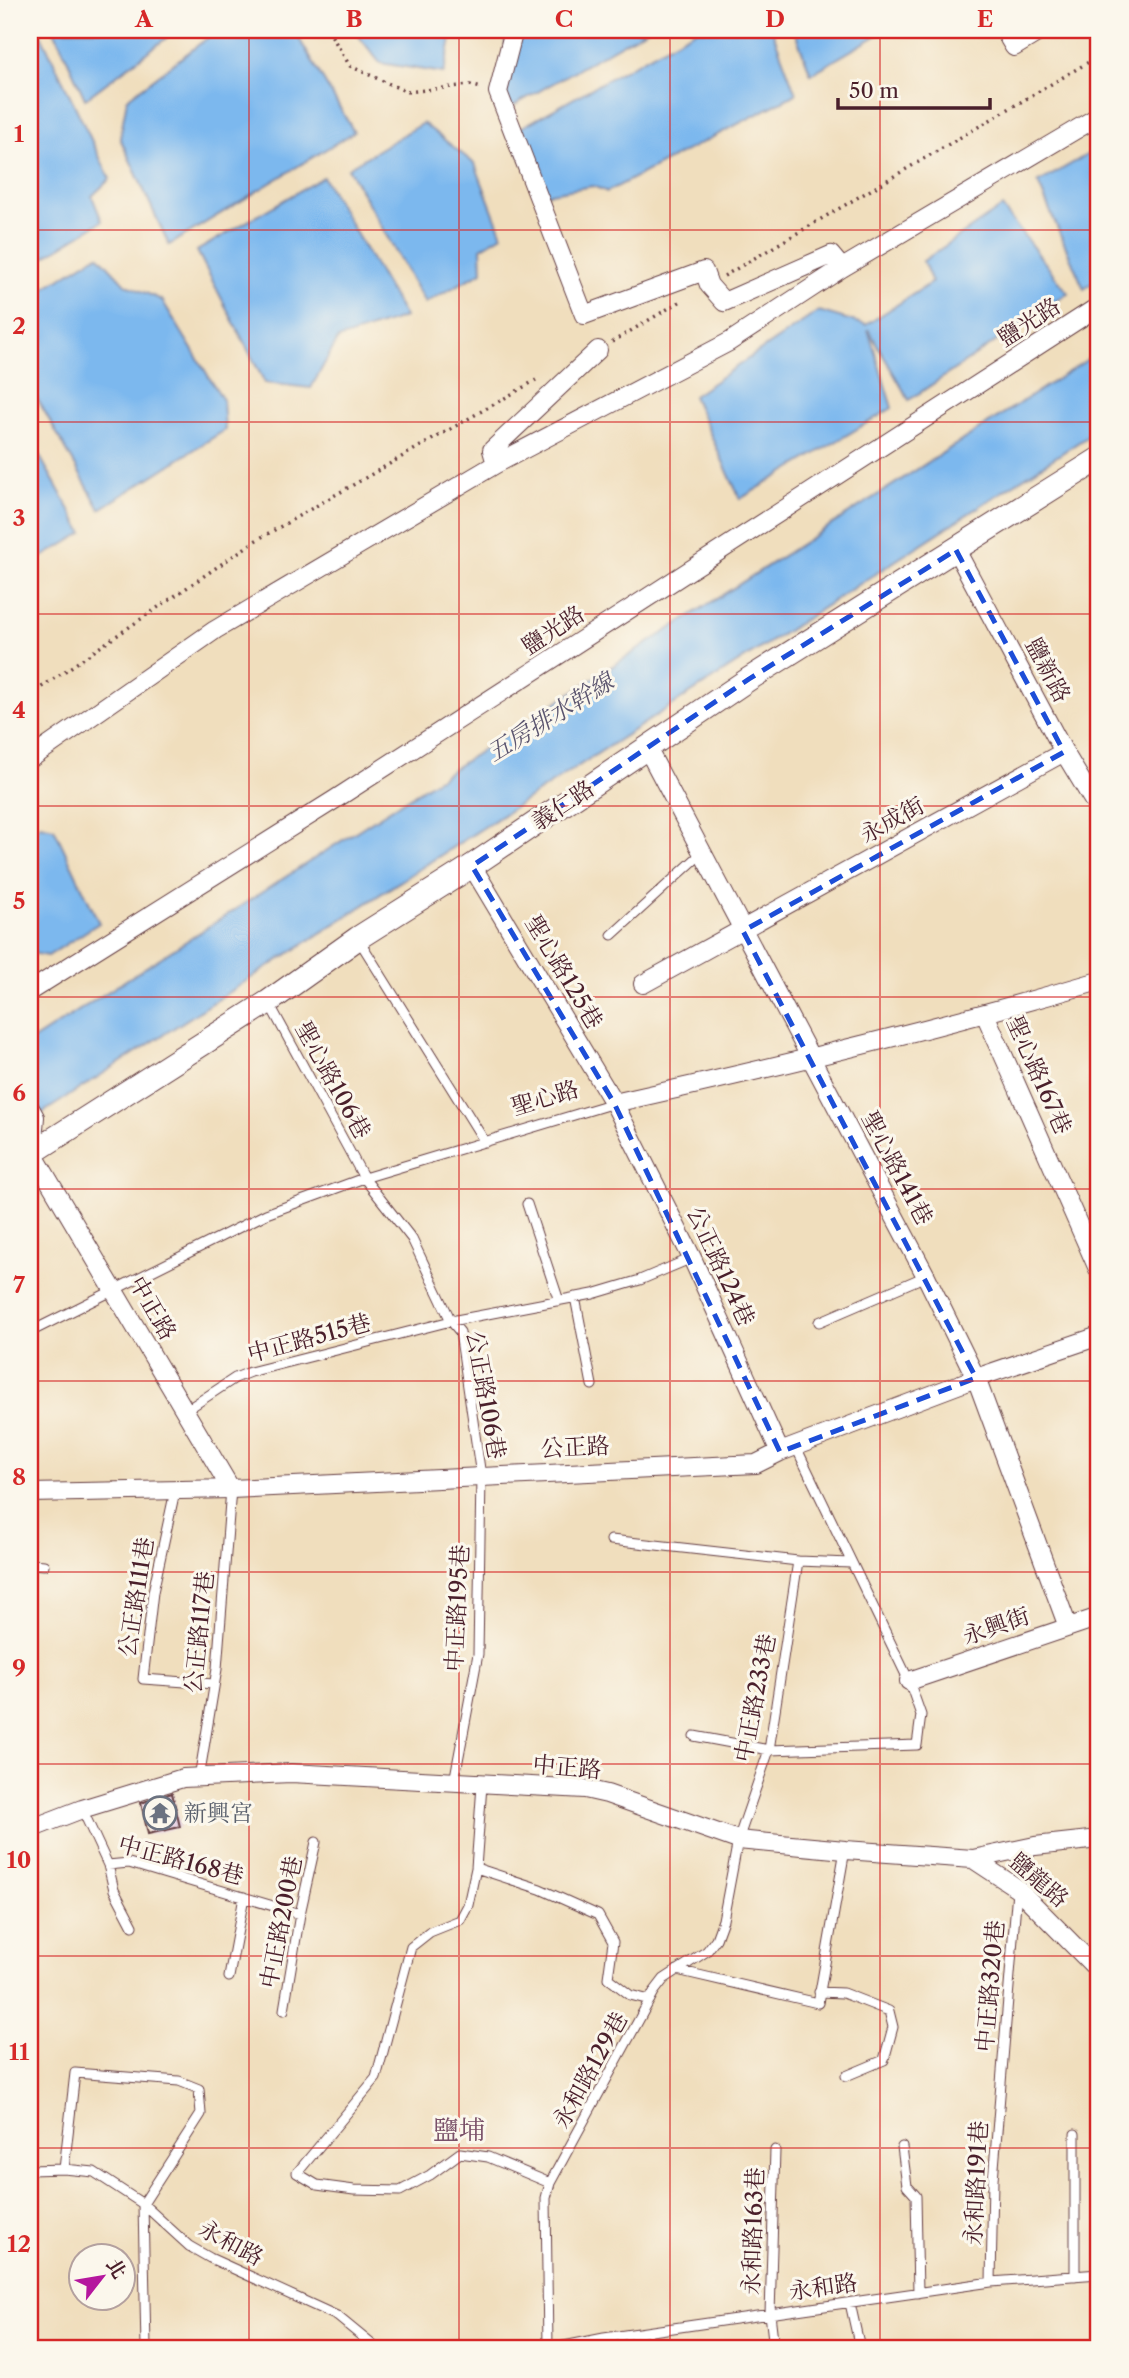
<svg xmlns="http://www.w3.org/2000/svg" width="1129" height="2378" font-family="'Libre Caslon Text','Noto Serif TC',serif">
<rect width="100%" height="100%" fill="#fbf7ec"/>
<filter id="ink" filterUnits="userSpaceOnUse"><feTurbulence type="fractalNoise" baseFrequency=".0143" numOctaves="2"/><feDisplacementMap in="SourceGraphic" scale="14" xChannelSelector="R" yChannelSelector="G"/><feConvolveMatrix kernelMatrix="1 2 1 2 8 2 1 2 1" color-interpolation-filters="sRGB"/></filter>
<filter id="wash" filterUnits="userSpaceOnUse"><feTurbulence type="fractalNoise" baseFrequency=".00686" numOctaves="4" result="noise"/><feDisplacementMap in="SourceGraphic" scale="28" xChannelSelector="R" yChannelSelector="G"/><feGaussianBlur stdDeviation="1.57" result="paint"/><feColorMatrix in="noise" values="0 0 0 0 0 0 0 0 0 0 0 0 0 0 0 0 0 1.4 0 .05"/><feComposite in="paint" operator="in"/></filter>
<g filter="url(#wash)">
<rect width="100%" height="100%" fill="#f0debd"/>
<path fill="#7bb8ee" stroke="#626c8c" stroke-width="2" d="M30,30H36L41,35L110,179L92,196L102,221L30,266Z
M54,30H177L85,99Z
M218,30H294L354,132L169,245L120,138L127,99Z
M354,30H453L444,73L380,63Z
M505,30H646L506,110Z
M696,30H772L796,94L607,192L593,186L539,195L510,134Z
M794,30H886L811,74Z
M423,123L475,164L502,235L481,248L482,272L425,303L348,168Z
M1099,148V279L1084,289L1038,183Z
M323,177L405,317L338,339L311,388L265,383L197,251Z
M1002,207L1068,293L909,400L868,329L892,408L740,499L693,396L819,311L866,325L932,282L923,261Z
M98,255L125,284L162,300L223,400L225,430L100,509L30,386V297Z
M1099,352V429L30,1121V1042Z
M30,439L83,533L30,564Z
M40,825L54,828L99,923L48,956L30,953V834Z"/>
<g id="blocks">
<path fill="#d2aedc" d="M172,1793L180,1827L148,1834L141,1803Z"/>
</g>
</g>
<g filter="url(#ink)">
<use href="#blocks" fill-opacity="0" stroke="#633c41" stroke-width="2"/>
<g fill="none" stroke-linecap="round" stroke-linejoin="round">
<defs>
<path id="service" d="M612,935L702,853
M359,940L485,1142
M269,1003L364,1178L412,1239L451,1321L460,1332L481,1476L480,1538L478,1654L454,1782
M527,1204L559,1301
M575,1297L592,1385
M819,1322L926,1276
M30,1332L266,1214L364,1178L614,1103
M185,1411L235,1378L250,1372L451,1321L593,1294L640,1280L692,1258
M175,1491L153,1592L143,1679L214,1684
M611,1540L798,1561L851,1563
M30,1564L44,1565
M694,1736L769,1750L917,1745L921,1715L909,1681L796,1447
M199,1778L217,1669L231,1489
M482,1785L476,1868L468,1905L460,1920L430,1932L411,1947L376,2078L297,2173L317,2185L354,2190L400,2191L430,2175L460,2153L488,2157L550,2183
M82,1809L108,1865L129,1863L300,1914
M108,1865L114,1890L133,1926
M476,1868L540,1889L598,1915L613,1942L608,1978L630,1995L650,2000
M677,1970L818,2003L845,1850
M229,1977L244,1897
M819,1992L843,1993L889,2011L893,2027L884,2060L846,2076
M284,2010L300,1914L316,1842
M902,2147L907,2186L916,2196L918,2293
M64,2169L75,2073L179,2081L199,2089L201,2114L143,2204L146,2348
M30,2170L64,2169L94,2172L143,2204L189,2246L210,2258L337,2316L376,2348
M1075,2276V2134
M991,2282L993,2180L1017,1890
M850,2303L860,2348
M548,2348L546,2198L550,2183L654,1992L664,1979L707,1951L716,1939L723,1920L738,1840L769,1750L798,1561
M554,2348L604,2338L991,2282L1099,2274
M774,2348L770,2314L775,2150"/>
<path id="minor" d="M514,30L498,92L584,315L704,271L709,285L724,302L831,255L842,268
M1004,30L1014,47L1042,30
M496,464L492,450L598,350
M956,550L1064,752L1099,810
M647,748L926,1276L976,1378L1068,1627
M30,759L215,630L496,464L729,342L842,268L1099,116
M472,866L614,1103L692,1258L780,1452
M643,984L1064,752
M30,991L334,800L1099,306
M985,1014L1099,1271
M614,1103C777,1067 939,1028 1099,981
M30,1108L35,1117L32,1152L231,1489
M30,1493L231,1489L756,1464L780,1452L976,1378L1099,1336
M909,1681L1099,1617
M30,1829L82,1809L183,1778L291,1773L585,1789L607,1794L738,1840L845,1850L973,1859L1035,1846L1099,1839
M973,1859L1017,1888L1099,1971"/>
<path id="tertiary" d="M30,1154L268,1002L358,938L472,866L749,679L1099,459"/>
</defs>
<use href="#service" stroke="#633c41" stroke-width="11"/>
<use href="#minor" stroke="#633c41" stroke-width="20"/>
<use href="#tertiary" stroke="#633c41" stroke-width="25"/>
<path stroke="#633c41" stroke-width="3.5" stroke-dasharray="2 5" stroke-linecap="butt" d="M328,30L350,66L407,92L470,85L481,88
M724,276L1099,56
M612,342L681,301
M30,695L255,541L536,380"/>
<use href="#service" stroke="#fff" stroke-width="9"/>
<use href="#minor" stroke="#fff" stroke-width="18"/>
<use href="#tertiary" stroke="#fff" stroke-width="23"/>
</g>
</g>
<path fill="none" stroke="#1d4ed8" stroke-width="5" stroke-dasharray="14 9" stroke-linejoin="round" d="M956,550L1064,752L743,931L976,1378L780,1452L614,1103L472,866L749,679Z"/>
<path fill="none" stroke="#d62828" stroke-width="2" stroke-opacity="0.55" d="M249,30V2348M459,30V2348M670,30V2348M880,30V2348M30,230H1099M30,422H1099M30,614H1099M30,806H1099M30,997H1099M30,1189H1099M30,1381H1099M30,1572H1099M30,1764H1099M30,1956H1099M30,2148H1099"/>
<defs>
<symbol id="temple-ring" viewBox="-11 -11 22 22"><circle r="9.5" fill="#fbf7ec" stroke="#6b7280" stroke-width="1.5"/><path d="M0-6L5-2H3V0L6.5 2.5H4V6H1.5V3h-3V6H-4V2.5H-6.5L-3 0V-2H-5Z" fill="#6b7280"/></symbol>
</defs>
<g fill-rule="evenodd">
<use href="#temple-ring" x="141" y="1794" width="38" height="38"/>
</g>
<g text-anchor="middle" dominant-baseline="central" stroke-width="6" stroke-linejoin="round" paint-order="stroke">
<g font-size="23" fill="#4a1f2b" stroke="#fbf7ec">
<text transform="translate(1029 322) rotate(-33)">鹽光路</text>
<text transform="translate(553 630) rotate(-33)">鹽光路</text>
<text transform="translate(1048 670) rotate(62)">鹽新路</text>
<text transform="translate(563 805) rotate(-34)">義仁路</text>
<text transform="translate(892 820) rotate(-29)">永成街</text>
<text transform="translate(564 972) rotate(59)">聖心路125巷</text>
<text transform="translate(1039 1075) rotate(66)">聖心路167巷</text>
<text transform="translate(333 1080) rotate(61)">聖心路106巷</text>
<text transform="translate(545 1098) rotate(-17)">聖心路</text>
<text transform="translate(897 1168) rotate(62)">聖心路141巷</text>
<text transform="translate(721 1266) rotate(65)">公正路124巷</text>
<text transform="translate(153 1308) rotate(60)">中正路</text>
<text transform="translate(309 1338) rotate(-15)">中正路515巷</text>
<text transform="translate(486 1395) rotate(80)">公正路106巷</text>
<text transform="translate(575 1447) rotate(-3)">公正路</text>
<text transform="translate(136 1597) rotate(-81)">公正路111巷</text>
<text transform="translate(457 1608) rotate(-87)">中正路195巷</text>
<text transform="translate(996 1626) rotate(-19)">永興街</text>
<text transform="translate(199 1632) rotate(-84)">公正路117巷</text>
<text transform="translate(755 1698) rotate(-79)">中正路233巷</text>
<text transform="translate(567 1767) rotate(5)">中正路</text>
<text transform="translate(181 1860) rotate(15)">中正路168巷</text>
<text transform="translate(1039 1880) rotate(41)">鹽龍路</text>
<text transform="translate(281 1922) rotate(-79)">中正路200巷</text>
<text transform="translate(990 1986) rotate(-85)">中正路320巷</text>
<text transform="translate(590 2070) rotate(-61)">永和路129巷</text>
<text transform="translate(976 2183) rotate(-87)">永和路191巷</text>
<text transform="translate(753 2231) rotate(-88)">永和路163巷</text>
<text transform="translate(231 2243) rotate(28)">永和路</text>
<text transform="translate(823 2287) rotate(-8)">永和路</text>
</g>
<g font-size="23" fill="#5b616d" stroke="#fbf7ec" text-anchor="start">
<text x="184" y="1813">新興宮</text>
</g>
<g font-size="24" font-style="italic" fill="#5b556f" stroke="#fbf7ec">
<text transform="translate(550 717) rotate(-32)">五房排水幹線</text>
</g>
<g font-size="26" fill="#7a5169" stroke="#fbf7ec">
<text x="459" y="2130">鹽埔</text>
</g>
</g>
<rect width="1129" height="2378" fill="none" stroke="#fbf7ec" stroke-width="77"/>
<g transform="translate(102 2277) rotate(59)"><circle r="33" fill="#fbf7ec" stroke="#b4a19f" stroke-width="2"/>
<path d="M0-5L12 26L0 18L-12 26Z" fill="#b5179e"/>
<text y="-10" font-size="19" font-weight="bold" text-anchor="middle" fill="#4a1f2b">北</text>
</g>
<path d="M838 98v10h152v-10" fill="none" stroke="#4a1f2b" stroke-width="3.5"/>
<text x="849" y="98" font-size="21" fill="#4a1f2b" stroke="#fbf7ec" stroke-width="5" paint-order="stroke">50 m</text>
<rect x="38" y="38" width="1052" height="2302" fill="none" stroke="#d62828" stroke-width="2.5"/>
<g font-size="23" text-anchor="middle" font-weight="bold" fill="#d62828">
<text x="144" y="27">A</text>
<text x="354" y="27">B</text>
<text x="564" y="27">C</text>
<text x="775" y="27">D</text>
<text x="985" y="27">E</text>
<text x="19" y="142">1</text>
<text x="19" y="334">2</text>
<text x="19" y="526">3</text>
<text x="19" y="718">4</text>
<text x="19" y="909">5</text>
<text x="19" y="1101">6</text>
<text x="19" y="1293">7</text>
<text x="19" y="1485">8</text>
<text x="19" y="1676">9</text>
<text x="19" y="1868">10</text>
<text x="19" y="2060">11</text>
<text x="19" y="2252">12</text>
</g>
</svg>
